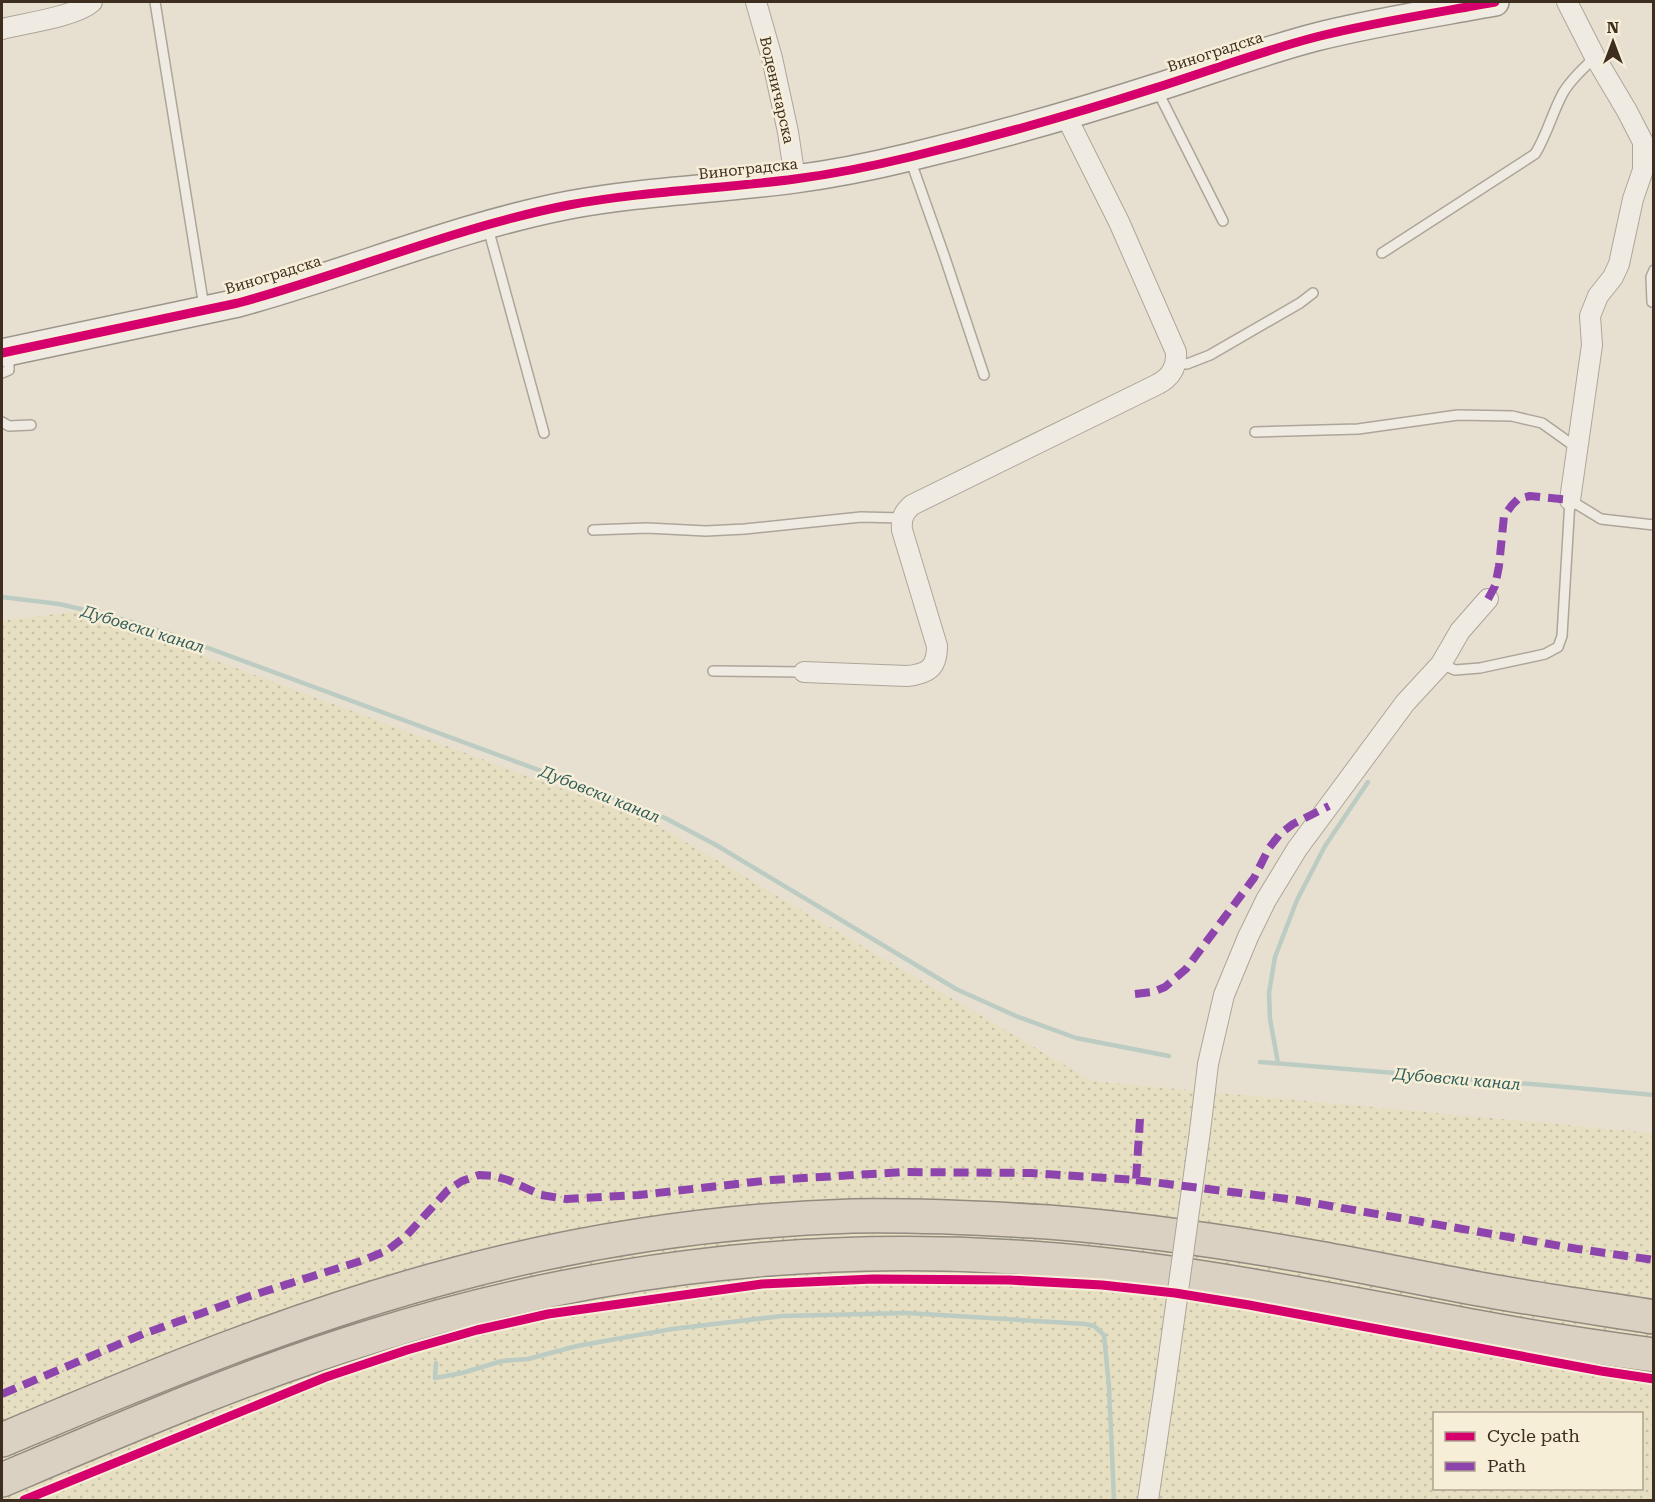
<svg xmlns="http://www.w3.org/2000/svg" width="1655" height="1502" font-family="'Roboto Serif',serif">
<defs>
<pattern id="farmland-dots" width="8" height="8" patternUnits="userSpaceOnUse" patternTransform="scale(1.5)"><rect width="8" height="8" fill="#e6dfc2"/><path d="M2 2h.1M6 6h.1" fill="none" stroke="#c6c0a6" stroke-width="1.8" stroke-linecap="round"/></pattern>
</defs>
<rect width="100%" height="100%" fill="#e7e0d1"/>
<path fill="url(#farmland-dots)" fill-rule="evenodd" d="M82,611L652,822L1092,1081L1653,1133V1500H2V620ZM1434,1414H1642V1488H1434Z"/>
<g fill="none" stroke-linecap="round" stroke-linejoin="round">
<path stroke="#bcccc2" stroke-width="4.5" d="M2,597L59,604L111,616L173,635L628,803L665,818L716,845L956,989L1016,1016L1076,1038L1169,1056
M1260,1062L1555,1086L1654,1095
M1278,1063L1270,1019L1269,993L1275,957L1297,900L1325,846L1368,782
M436,1363L435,1378L462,1373L502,1361L528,1359L577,1346L672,1329L782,1316L907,1313L1085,1324L1094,1326L1104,1335L1109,1387L1114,1500"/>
<defs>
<path id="lane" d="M155,2L204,307
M1157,90L1223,221
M910,159L944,255L984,375
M488,228L544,433
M1382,253L1535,154C1547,135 1552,113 1563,93C1571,79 1584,68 1595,57
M1652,302L1651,277L1654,270
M1176,363L1187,364L1210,355L1300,303L1313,293
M2,373L9,370V364L6,354
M2,422L9,426L31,425
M1255,432L1358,429L1458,415L1512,416L1542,423L1577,448
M593,530L647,528L706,531L745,529L861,517L902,518
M1441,664L1455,670L1480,668L1545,654L1558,647L1562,636L1570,500L1601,519L1654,525
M713,671L804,672"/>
<path id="street" d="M756,2L772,58L788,132L795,179
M1567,2L1595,57L1627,111L1643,142V170L1633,199L1619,264L1613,277L1598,296L1590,316L1592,345L1570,500
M2,29C25,23 75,17 92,2
M804,672L907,676C928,674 937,668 937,646L902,530C901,519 903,513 912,505L1158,384C1171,377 1177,367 1176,352L1119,222L1066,116
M1200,1131L1208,1064L1224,995L1248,937L1266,900L1297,849L1405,703L1441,664L1460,631L1488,599
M1148,1500L1165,1385"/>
<path id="secondary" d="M2,353L238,303C349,273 456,227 569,205C644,191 720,189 795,179C834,174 873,166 910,157C993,137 1074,114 1155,88C1209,71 1262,51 1316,37C1375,22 1435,13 1495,2"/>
<path id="highway" d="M2,1440C151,1377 300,1315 457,1274C585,1240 720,1220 852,1216C917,1215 983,1218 1048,1222C1139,1229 1229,1242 1318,1258C1374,1268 1429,1280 1485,1290C1541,1300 1597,1308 1654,1317
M2,1480C122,1429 242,1377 367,1338C575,1272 795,1243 1014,1257C1170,1266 1323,1299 1477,1327C1535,1338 1595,1347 1654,1355"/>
</defs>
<use href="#lane" stroke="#ada599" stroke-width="12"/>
<use href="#street" stroke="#ada599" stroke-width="22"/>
<use href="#secondary" stroke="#9c958a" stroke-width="30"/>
<use href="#highway" stroke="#928b80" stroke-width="36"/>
<use href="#lane" stroke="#efebe3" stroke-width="9"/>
<use href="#street" stroke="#efebe3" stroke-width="20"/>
<use href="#secondary" stroke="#efebe3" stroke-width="27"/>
<use href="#highway" stroke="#dad1c2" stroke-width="33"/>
<defs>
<path id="street-bridge" d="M1165,1385L1200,1131"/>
</defs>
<use href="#street-bridge" stroke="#ada599" stroke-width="22" stroke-linecap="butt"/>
<use href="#street-bridge" stroke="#efebe3" stroke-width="20"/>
<path stroke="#8e44ad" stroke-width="8" stroke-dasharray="15 8" stroke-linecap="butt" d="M1488,599L1495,586L1499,566L1504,516L1512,505L1518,499L1530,496L1570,500
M1135,994L1153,992L1165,987L1186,969L1254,878L1269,848L1280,834L1293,824L1329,806
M1136,1180L1296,1200L1578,1249L1654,1260
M2,1394L143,1334L247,1297L364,1260L388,1250L407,1235L448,1190L462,1181L479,1175L494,1176L508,1180L541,1195L566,1199L639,1195L772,1180L904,1172L1031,1173L1136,1180L1140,1119"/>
<defs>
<path id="cycleway" d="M2,353L238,303C349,273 456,227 569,205C644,191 720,189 795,179C834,174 873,166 910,157C993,137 1074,114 1155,88C1209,71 1262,51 1316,37C1375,22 1435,13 1495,2
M24,1500L326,1377L407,1350L477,1330L548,1314L762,1284L873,1279L1009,1280L1102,1285L1175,1293L1249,1305L1601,1371L1654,1379"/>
</defs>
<use href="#cycleway" stroke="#f7eed8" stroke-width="13"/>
<use href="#cycleway" stroke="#d6006c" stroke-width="9"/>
</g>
<g text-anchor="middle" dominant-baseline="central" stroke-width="5" stroke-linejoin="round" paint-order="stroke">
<g font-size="15" fill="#3d2e20" stroke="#f7eed8">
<text transform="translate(1215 52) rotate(-18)">Виноградска</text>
<text transform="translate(777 90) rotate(77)">Воденичарска</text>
<text transform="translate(748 169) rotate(-6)">Виноградска</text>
<text transform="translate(273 275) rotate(-17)">Виноградска</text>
</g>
<g font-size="16" font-style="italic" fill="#2f5d5a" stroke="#f7eed8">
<text transform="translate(143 629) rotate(17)">Дубовски канал</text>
<text transform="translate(600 794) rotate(22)">Дубовски канал</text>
<text transform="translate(1457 1079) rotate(5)">Дубовски канал</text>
</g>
</g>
<rect width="1655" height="1502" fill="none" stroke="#3d2e20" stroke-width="6"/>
<rect x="1433" y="1412" width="210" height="78" fill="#f7eed8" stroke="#ada18e" stroke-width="1.5"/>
<rect x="1445" y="1432" width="30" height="9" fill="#d6006c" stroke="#ada18e" stroke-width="1.5"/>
<text x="1487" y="1442" font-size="18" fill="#3d2e20">Cycle path</text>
<rect x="1445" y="1462" width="30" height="9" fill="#8e44ad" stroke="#ada18e" stroke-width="1.5"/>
<text x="1487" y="1472" font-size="18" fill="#3d2e20">Path</text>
<g transform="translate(1613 42)" stroke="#f7eed8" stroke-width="4.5" paint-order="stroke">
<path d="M0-4.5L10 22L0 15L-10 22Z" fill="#3d2e20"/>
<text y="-9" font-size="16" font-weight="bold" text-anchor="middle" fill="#3d2e20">N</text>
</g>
</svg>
